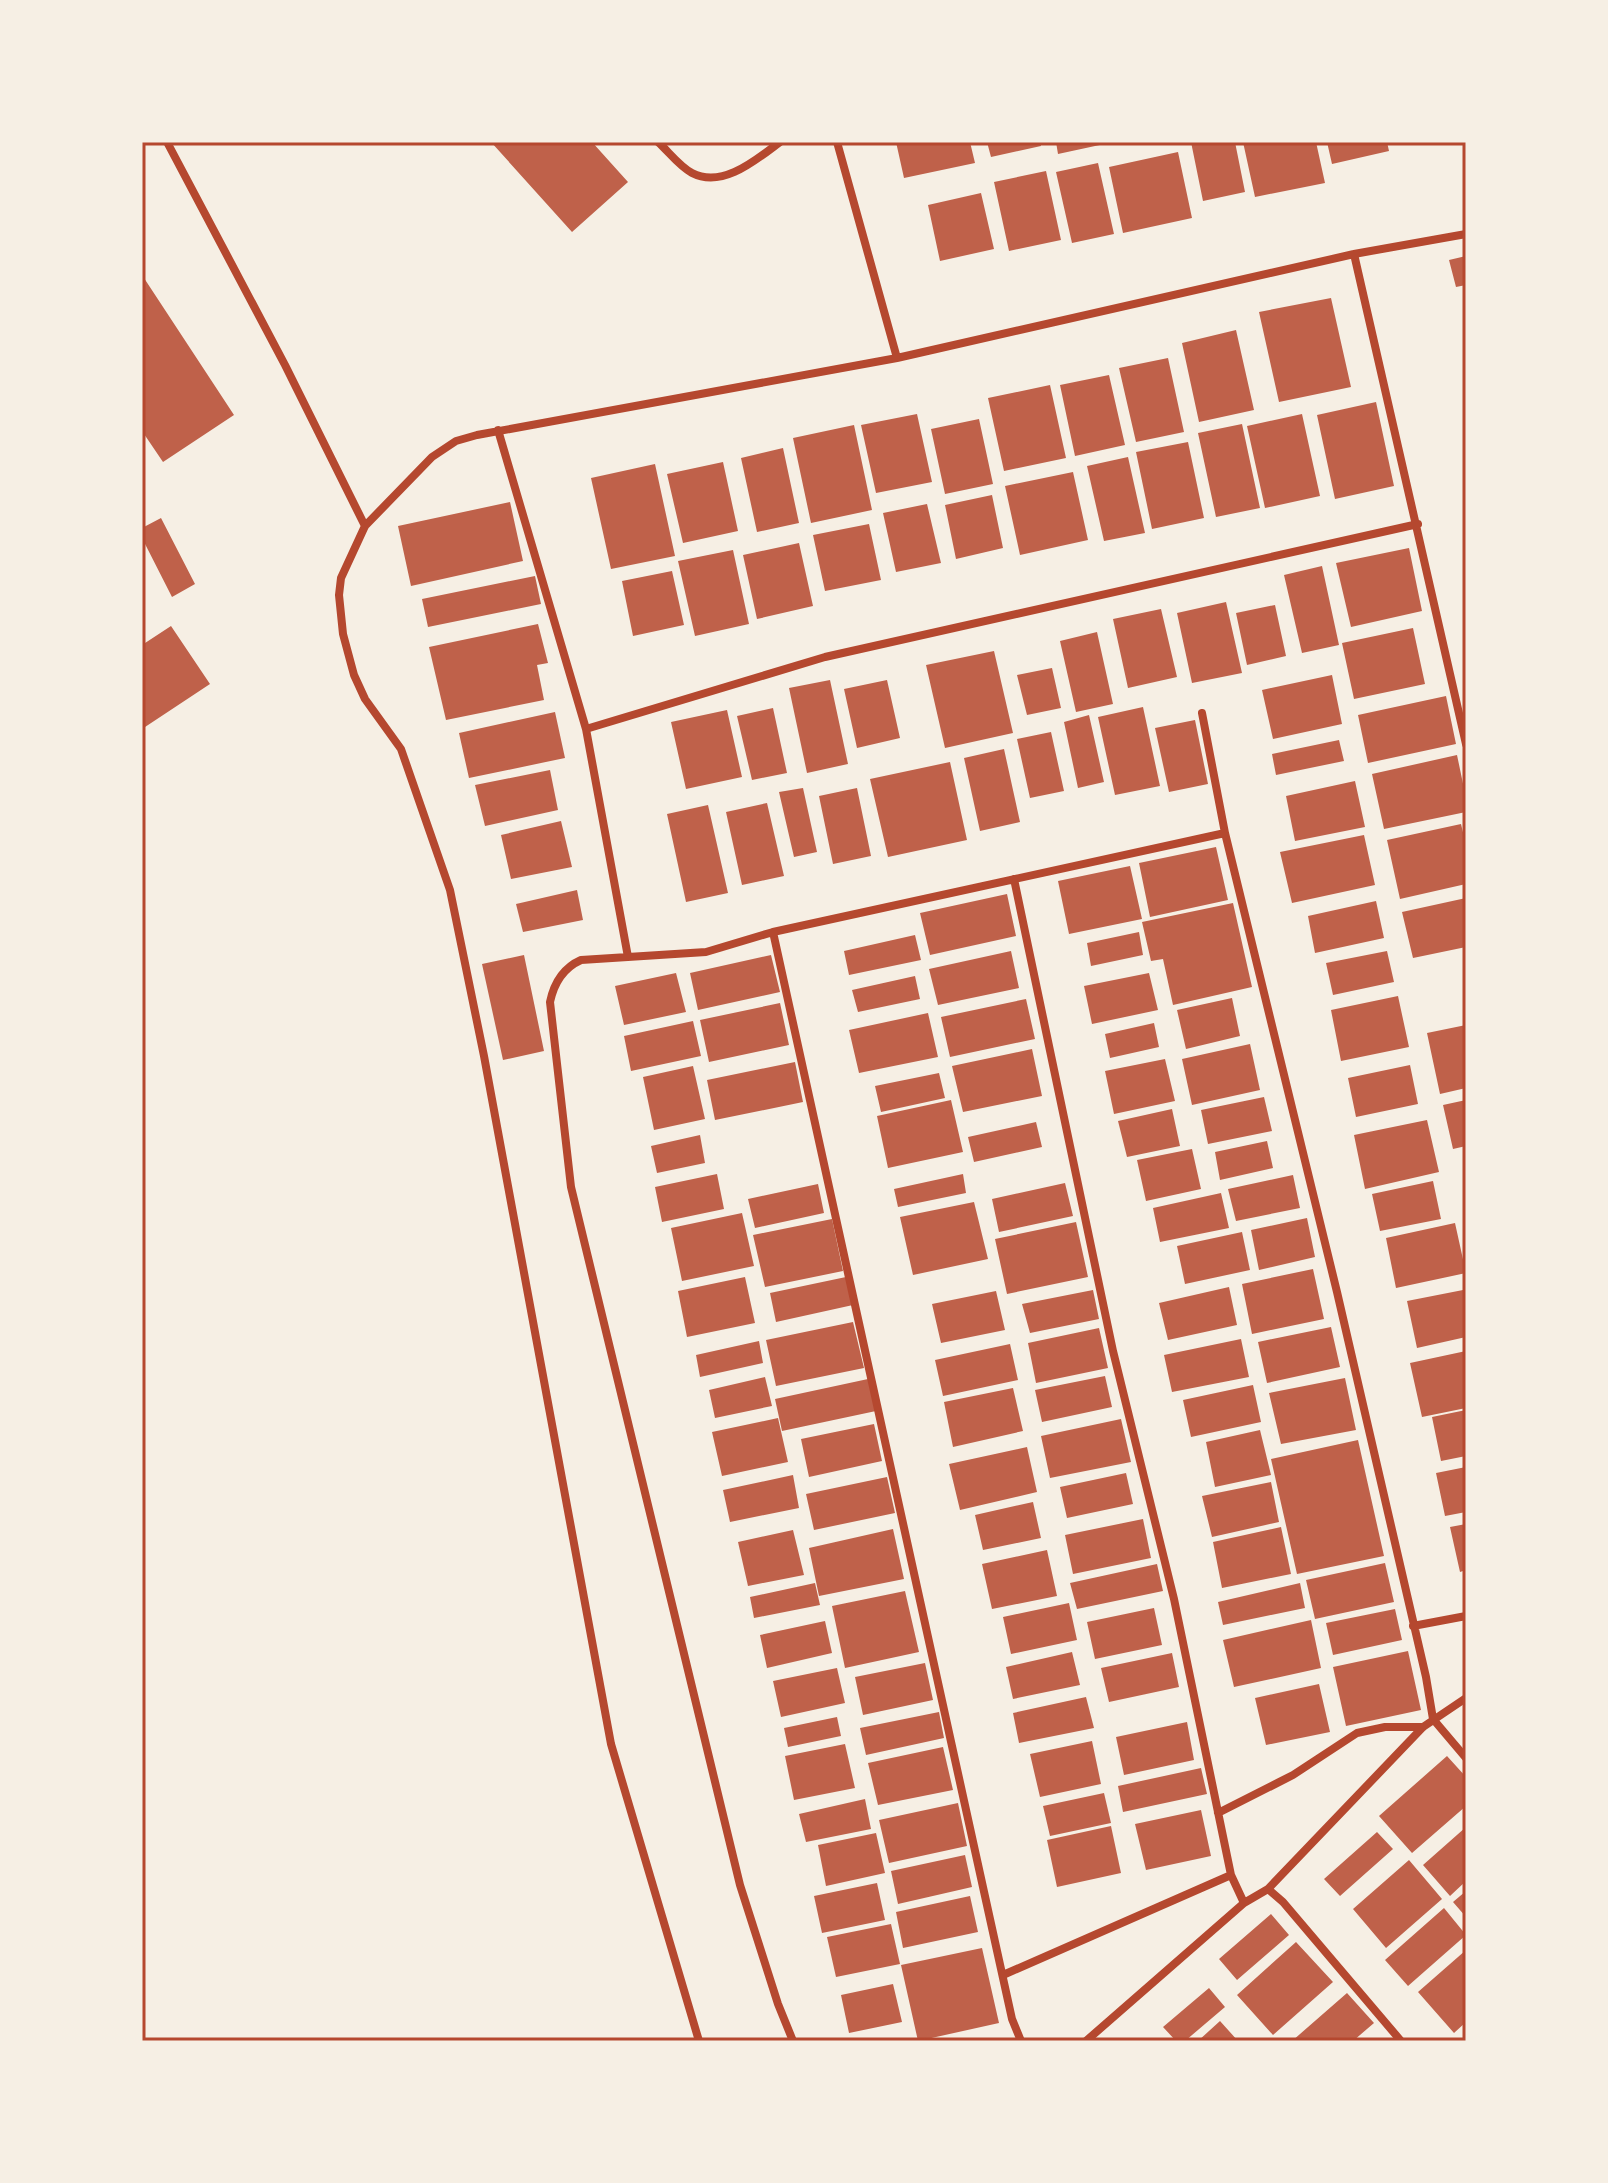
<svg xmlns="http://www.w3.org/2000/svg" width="1608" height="2183" font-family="'Playfair Display',serif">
<rect width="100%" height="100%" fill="#f6efe4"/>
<path fill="#bf614a" d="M491,142H592L628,182L572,232Z
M896,142H970L975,163L904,178Z
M987,142H1040L1041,146L991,157Z
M1056,142H1109V143L1058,154Z
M1191,142H1235L1245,192L1203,201Z
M1243,142H1316L1325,183L1255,197Z
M1327,142H1387L1389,151L1332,164Z
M1178,152L1192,218L1123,233L1109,167Z
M1098,163L1114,234L1072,243L1056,172Z
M1046,171L1061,240L1009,251L994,182Z
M981,193L994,249L940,261L928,205Z
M1466,256V285L1456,287L1449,260Z
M142,275L234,415L163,462L142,431Z
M1331,298L1351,387L1279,402L1259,312Z
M1236,330L1254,410L1199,422L1182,343Z
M1168,358L1184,432L1136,442L1119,368Z
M1109,375L1125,445L1075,456L1060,385Z
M1050,385L1066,458L1004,471L988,398Z
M1376,402L1394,486L1335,499L1317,415Z
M917,414L932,482L876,493L861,425Z
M1302,414L1320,496L1265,508L1247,426Z
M979,419L993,484L945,494L931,429Z
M1242,424L1260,508L1216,517L1198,433Z
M854,425L872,510L811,523L793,438Z
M1188,442L1204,518L1152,529L1136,452Z
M783,448L799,523L757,532L741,458Z
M1128,457L1145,533L1104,541L1087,466Z
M723,462L738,531L683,543L667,474Z
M655,464L675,556L611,569L591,478Z
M1073,472L1088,540L1020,555L1005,486Z
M992,495L1003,548L956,559L945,505Z
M510,502L523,561L411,586L398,526Z
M927,504L941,563L896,572L883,513Z
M161,518L195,584L172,597L142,538V528Z
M869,524L881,580L825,591L813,535Z
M799,543L813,606L757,619L743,555Z
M1409,548L1422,611L1351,627L1336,563Z
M733,550L749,624L695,636L678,561Z
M1322,566L1339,645L1302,653L1284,575Z
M672,571L684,625L633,636L622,581Z
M535,576L541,604L428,627L422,599Z
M1226,602L1242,673L1192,683L1177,613Z
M1275,605L1286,656L1247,665L1236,613Z
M1161,609L1177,677L1128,688L1113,619Z
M538,624L548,663L537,665L544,700L446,720L429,647Z
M171,626L210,684L142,729V645Z
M1413,628L1425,684L1354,699L1342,643Z
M1097,632L1113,704L1076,712L1060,641Z
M994,651L1013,733L945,748L926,665Z
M1052,668L1061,708L1027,715L1017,675Z
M1332,675L1342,724L1273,739L1262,690Z
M830,680L848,764L807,773L789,688Z
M887,680L900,738L857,748L844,689Z
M1446,696L1456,744L1368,763L1358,715Z
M1143,707L1160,786L1115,795L1098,717Z
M773,708L787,773L752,780L737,716Z
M727,710L742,777L686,789L671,722Z
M555,712L565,758L469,778L459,733Z
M1089,715L1104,782L1078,788L1064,722Z
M1195,720L1208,784L1169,792L1155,728Z
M1051,732L1064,791L1030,798L1017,739Z
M1339,740L1344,761L1276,775L1272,754Z
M1004,749L1020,822L980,831L964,758Z
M1457,755L1466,798V812L1384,829L1372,774Z
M950,762L967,840L888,857L870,779Z
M550,770L558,810L485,826L475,785Z
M1355,781L1365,827L1295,841L1286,796Z
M803,788L817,852L794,857L779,792Z
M857,788L871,856L833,864L819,796Z
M767,803L784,876L742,885L726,812Z
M708,805L728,893L686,902L667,814Z
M561,821L572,867L511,879L501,835Z
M1461,824L1466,845V884L1400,899L1387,840Z
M1364,835L1375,885L1292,903L1280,852Z
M1216,847L1228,900L1150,917L1139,863Z
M1130,866L1142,919L1069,934L1058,881Z
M577,890L583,920L523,932L516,904Z
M1007,894L1016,936L930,955L920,913Z
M1466,898V947L1413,958L1402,912Z
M1376,901L1384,938L1315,953L1308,916Z
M1233,903L1252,987L1173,1005L1163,959L1151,961L1142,922Z
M1139,932L1143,955L1091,966L1087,943Z
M915,935L921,960L849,975L844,951Z
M1011,951L1019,988L938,1005L929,969Z
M1387,951L1394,982L1333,995L1326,963Z
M524,955L544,1051L503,1060L482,964Z
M771,955L780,992L698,1010L690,973Z
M676,973L686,1012L624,1025L615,986Z
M1149,973L1158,1010L1092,1024L1084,986Z
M915,976L920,999L858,1012L852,990Z
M1398,996L1409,1047L1341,1061L1331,1010Z
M1232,998L1240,1036L1186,1049L1177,1010Z
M1026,999L1035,1039L950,1057L941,1017Z
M780,1003L789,1045L709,1062L700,1020Z
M928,1013L938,1057L859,1073L849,1030Z
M693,1021L701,1056L631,1071L624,1036Z
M1154,1023L1159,1047L1110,1058L1105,1034Z
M1466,1025V1088L1440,1094L1427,1033Z
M1250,1044L1260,1090L1192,1105L1182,1059Z
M1032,1049L1042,1096L963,1112L952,1066Z
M1165,1059L1175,1101L1114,1114L1105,1071Z
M795,1062L803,1102L715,1120L707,1080Z
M1410,1065L1418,1104L1356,1117L1348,1078Z
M693,1066L705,1119L654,1130L643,1077Z
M939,1073L945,1098L881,1112L875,1086Z
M1264,1097L1272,1131L1208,1144L1201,1110Z
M951,1100L963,1152L888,1168L877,1116Z
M1466,1100V1146L1453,1149L1443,1105Z
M1172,1109L1180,1146L1127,1157L1118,1121Z
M1427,1120L1439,1172L1365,1189L1354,1135Z
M1036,1122L1042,1147L974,1162L968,1137Z
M700,1135L705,1163L657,1173L651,1146Z
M1267,1141L1273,1168L1220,1180L1215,1152Z
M1192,1149L1201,1189L1146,1201L1137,1160Z
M717,1174L724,1209L662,1222L655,1187Z
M963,1174L966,1193L898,1207L894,1189Z
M1293,1175L1300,1208L1236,1221L1228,1189Z
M1433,1181L1441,1219L1380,1231L1372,1194Z
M1065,1183L1073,1216L999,1232L992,1199Z
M818,1184L824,1213L755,1228L748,1199Z
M1221,1193L1229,1228L1160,1242L1153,1208Z
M974,1202L988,1259L913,1275L900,1217Z
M742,1213L754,1266L682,1281L671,1228Z
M1307,1218L1315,1257L1259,1270L1251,1230Z
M832,1219L843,1271L765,1287L753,1235Z
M1076,1222L1088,1277L1007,1294L995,1239Z
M1455,1223L1466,1273L1396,1288L1386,1238Z
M1242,1232L1250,1270L1185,1284L1177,1246Z
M1313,1269L1324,1319L1252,1334L1242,1284Z
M745,1277L755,1323L687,1337L678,1291Z
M846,1277L853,1305L776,1322L770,1293Z
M1229,1287L1237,1325L1168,1340L1159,1303Z
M1093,1290L1099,1319L1030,1333L1022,1304Z
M1463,1290L1466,1337L1417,1348L1407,1301Z
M996,1291L1005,1330L941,1343L932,1304Z
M853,1322L864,1368L776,1386L766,1340Z
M1331,1327L1340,1367L1267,1383L1258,1342Z
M1099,1328L1108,1368L1036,1383L1028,1343Z
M1241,1339L1249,1377L1172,1392L1164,1355Z
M759,1341L763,1363L700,1377L696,1355Z
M1010,1344L1018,1380L943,1396L935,1360Z
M1466,1351V1408L1422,1417L1410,1363Z
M1105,1376L1112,1407L1042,1422L1035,1390Z
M765,1377L772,1406L715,1418L709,1390Z
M1345,1378L1356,1430L1281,1444L1269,1393Z
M868,1379L876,1411L782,1431L775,1399Z
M1253,1385L1261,1422L1191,1437L1183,1400Z
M1013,1388L1023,1431L953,1447L944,1402Z
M1466,1410V1456L1441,1461L1432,1417Z
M778,1418L788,1462L722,1476L712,1432Z
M1121,1419L1131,1462L1050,1478L1041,1436Z
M874,1424L882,1461L809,1477L801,1439Z
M1260,1430L1271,1475L1215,1487L1206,1442Z
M1358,1440L1384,1556L1297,1574L1271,1459Z
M1027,1447L1037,1492L960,1510L949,1464Z
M1466,1467V1512L1445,1516L1436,1473Z
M1126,1473L1133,1504L1067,1518L1060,1487Z
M793,1475L799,1508L730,1522L723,1490Z
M887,1477L895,1513L814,1530L806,1494Z
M1271,1482L1279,1522L1212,1537L1202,1496Z
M1033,1502L1041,1538L983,1550L975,1515Z
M1143,1519L1151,1558L1073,1574L1065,1535Z
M1466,1524V1570L1460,1572L1450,1527Z
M1281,1527L1291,1574L1222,1588L1213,1542Z
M893,1529L904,1579L819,1596L809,1548Z
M793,1530L804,1575L748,1586L738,1542Z
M1047,1550L1057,1596L992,1609L982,1564Z
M1385,1563L1394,1602L1315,1619L1306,1580Z
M1157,1564L1163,1591L1077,1609L1070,1583Z
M815,1583L820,1605L754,1618L750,1597Z
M1300,1583L1305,1608L1223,1625L1218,1602Z
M905,1591L919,1652L845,1668L832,1606Z
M1069,1603L1077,1640L1011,1654L1003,1617Z
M1154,1608L1162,1645L1095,1659L1087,1622Z
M1395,1609L1402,1640L1333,1655L1326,1623Z
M1311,1620L1321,1668L1234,1687L1223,1640Z
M825,1621L832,1653L767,1668L760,1635Z
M1408,1651L1421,1710L1346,1726L1333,1667Z
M1072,1652L1080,1685L1013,1699L1006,1667Z
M1172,1653L1179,1687L1109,1702L1101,1668Z
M925,1663L933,1700L863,1715L855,1677Z
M837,1668L845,1703L781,1717L773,1681Z
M1319,1684L1330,1732L1266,1745L1255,1698Z
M1086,1697L1094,1728L1019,1743L1013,1713Z
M939,1712L944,1738L866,1755L860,1728Z
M837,1717L841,1736L788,1747L784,1728Z
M1187,1722L1194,1760L1124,1775L1116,1737Z
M1092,1741L1101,1784L1040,1797L1030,1754Z
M845,1744L855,1788L794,1800L785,1756Z
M943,1747L953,1790L878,1805L868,1763Z
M1447,1756L1466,1777V1806L1412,1853L1379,1816Z
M1201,1768L1207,1794L1123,1812L1118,1786Z
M1104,1793L1111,1823L1050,1836L1043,1806Z
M865,1799L871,1829L806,1842L799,1814Z
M958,1803L967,1846L889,1863L879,1820Z
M1201,1810L1211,1856L1146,1870L1135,1824Z
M1111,1826L1121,1873L1057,1887L1047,1840Z
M1466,1827V1881L1450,1896L1423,1865Z
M1377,1832L1393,1849L1340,1896L1324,1879Z
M876,1833L885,1873L826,1886L818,1845Z
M965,1855L972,1887L898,1904L891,1871Z
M1409,1860L1442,1899L1386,1948L1353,1909Z
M877,1883L885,1920L822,1933L814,1896Z
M1466,1891V1917L1453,1902Z
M970,1896L978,1932L903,1948L896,1912Z
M1444,1908L1466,1935L1408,1986L1385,1960Z
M1271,1914L1289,1935L1237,1980L1219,1959Z
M891,1924L900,1964L836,1977L827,1937Z
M1296,1942L1333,1982L1273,2035L1237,1995Z
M982,1948L999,2023L918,2041L901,1965Z
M1466,1950V2022L1454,2033L1418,1992Z
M893,1984L902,2022L849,2033L841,1995Z
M1209,1988L1225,2007L1185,2041H1176L1163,2027Z
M1347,1993L1374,2023L1353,2041H1292Z
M1220,2021L1238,2041H1198Z"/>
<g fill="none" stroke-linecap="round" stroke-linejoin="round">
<path stroke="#b5482f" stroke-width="8" d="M167,142L285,365L365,526
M658,142C669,152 679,166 692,173C723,189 757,159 780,142
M837,142L897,358
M1354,254L1466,744
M498,430L586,729L628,957
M1202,713L1225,833L1337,1292L1426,1677L1433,1719L1466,1758
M586,729L825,657L1418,524
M1014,879L1113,1351L1174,1599L1231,1875L1244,1903
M773,932L1012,2019L1021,2041
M1413,1626L1466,1616
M1218,1813L1293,1775L1357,1733L1385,1727H1423
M1268,1889L1283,1902L1401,2041
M1003,1975L1231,1875
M699,2041L611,1744L484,1056L450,890L401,749L365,699L354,675L343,634L339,595L341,578L365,526L432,457L456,441L477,435L897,358L1354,254L1466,234
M793,2041L778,2004L740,1885L571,1187L550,1002C554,983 563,968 581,960L706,952L773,932L1225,833
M1086,2041L1244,1903L1268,1889L1423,1727L1466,1698"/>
</g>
<rect width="1608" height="2183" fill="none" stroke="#f6efe4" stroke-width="288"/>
<rect x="144" y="144" width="1320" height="1895" fill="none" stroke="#b5482f" stroke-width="3"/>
</svg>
